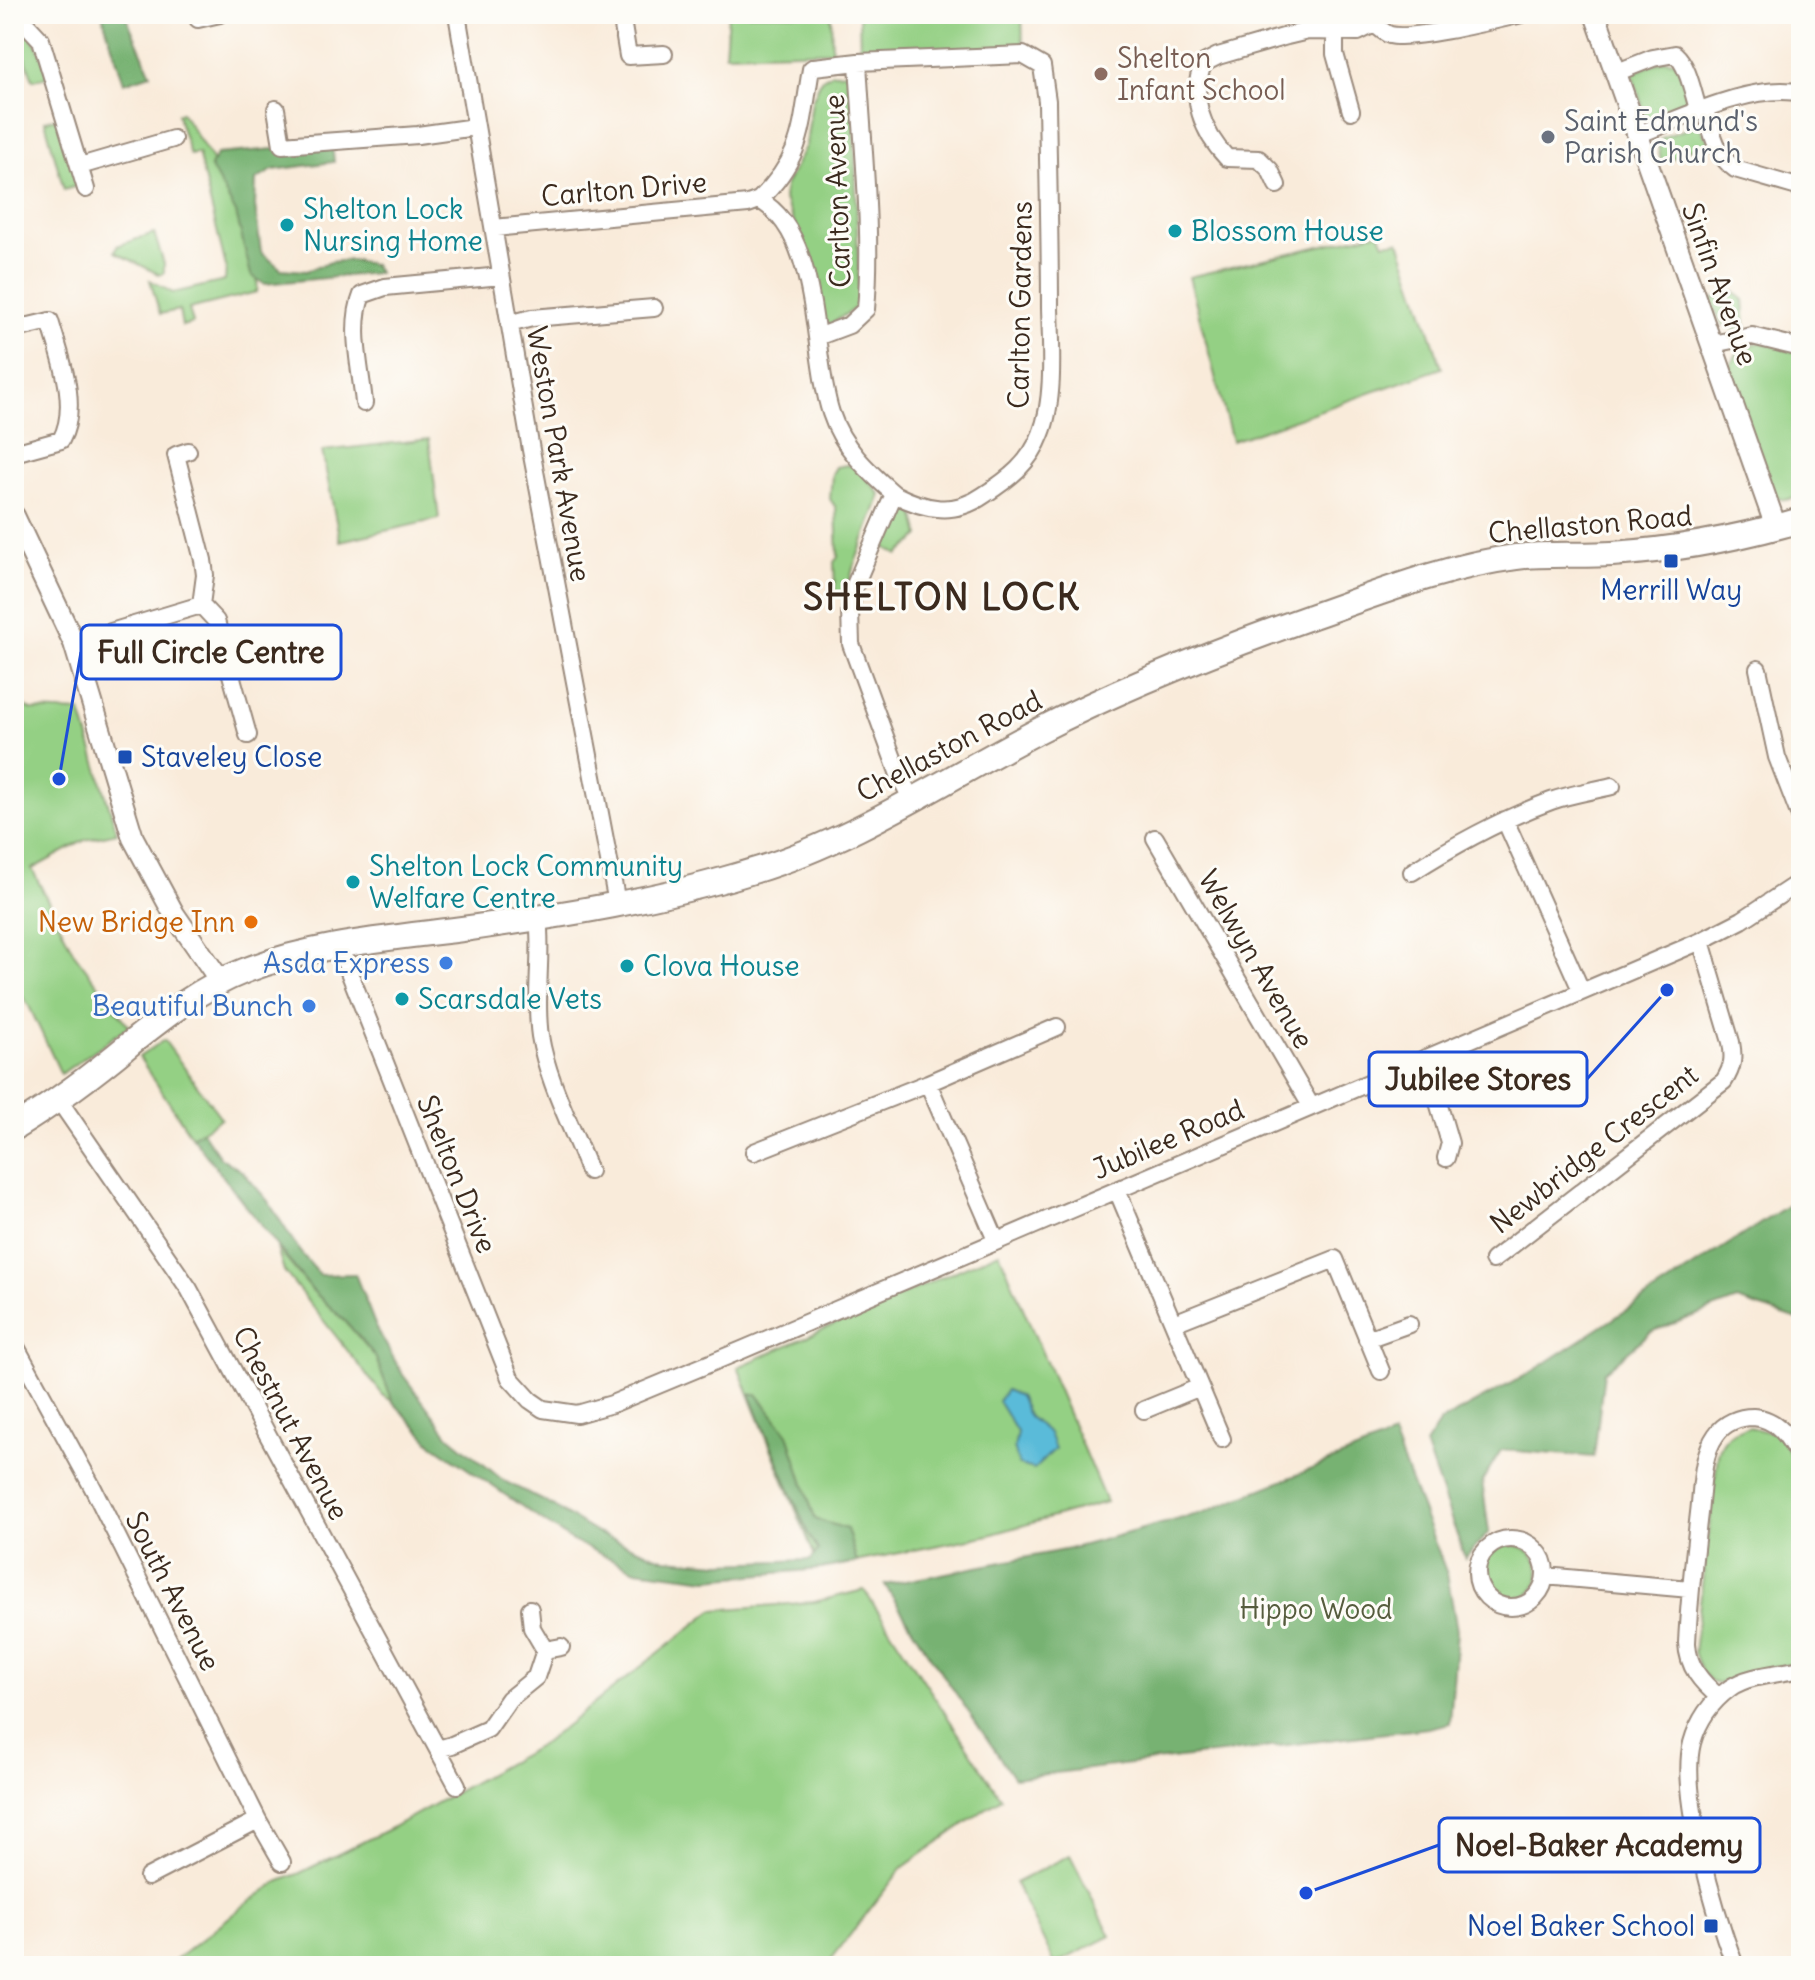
<svg xmlns="http://www.w3.org/2000/svg" width="1815" height="1980" font-family="Delius,sans-serif">
<rect width="100%" height="100%" fill="#fdfcf7"/>
<filter id="ink" filterUnits="userSpaceOnUse"><feTurbulence type="fractalNoise" baseFrequency=".0125" numOctaves="2"/><feDisplacementMap in="SourceGraphic" scale="16" xChannelSelector="R" yChannelSelector="G"/><feConvolveMatrix kernelMatrix="1 2 1 2 8 2 1 2 1" color-interpolation-filters="sRGB"/></filter>
<filter id="wash" filterUnits="userSpaceOnUse"><feTurbulence type="fractalNoise" baseFrequency=".006" numOctaves="4" result="noise"/><feDisplacementMap in="SourceGraphic" scale="32" xChannelSelector="R" yChannelSelector="G"/><feGaussianBlur stdDeviation="1.8" result="paint"/><feColorMatrix in="noise" values="0 0 0 0 0 0 0 0 0 0 0 0 0 0 0 0 0 1.4 0 .05"/><feComposite in="paint" operator="in"/></filter>
<g filter="url(#wash)">
<rect width="100%" height="100%" fill="#f9ebda"/>
<path fill="#94d084" stroke="#687d51" stroke-width="2" d="M728,14H831L832,51L725,54Z
M859,14H1022L1023,47L860,51Z
M14,28C38,34 41,56 48,77L33,80L23,51L14,52Z
M1665,60L1675,61L1693,105L1650,120L1646,118L1632,73Z
M853,72L859,301L858,306L831,324L822,322L804,244L783,198L785,186L806,145L812,101L821,80L832,73Z
M181,112C214,160 234,194 250,250C254,265 259,277 257,292L189,309L193,323L182,326L179,310L160,314L150,280L173,293L225,281L226,267L198,153L190,155L177,114Z
M59,117L80,185L64,190L45,121Z
M1698,125L1710,143L1684,151V154L1661,162L1658,143L1663,137Z
M1379,232L1384,243L1399,241L1442,368L1232,441L1189,277Z
M154,233L164,264V273L160,275L115,252L117,246Z
M1734,292L1744,300L1746,330C1722,332 1717,319 1711,299Z
M1760,342L1801,354V495L1786,500L1772,497L1729,367L1740,349Z
M429,439L439,519L340,541L322,451Z
M847,465L858,467L881,495L853,568L847,593L840,597L835,592L834,562L838,557L836,508L830,499L832,474L836,467Z
M898,508L914,512L920,536L898,555L878,543L894,510Z
M14,702L32,710L81,712L117,833L85,840L32,869L74,953L129,1026L61,1074L29,1006L14,984Z
M164,1040L221,1118L192,1137L139,1057Z
M277,1248L312,1290L347,1323L375,1356L393,1402L383,1395L284,1271Z
M999,1252L1106,1502L989,1535L820,1569L738,1367Z
M1749,1427L1777,1434L1785,1444L1801,1477V1661L1744,1674L1718,1683L1710,1681L1702,1673L1694,1652L1718,1454C1723,1437 1732,1430 1749,1427Z
M1483 1573a28 28 0 1 1 56 0a28 28 0 1 1-56 0Z
M864,1590L1001,1798L902,1868L826,1966H168L242,1907L278,1882L300,1873L393,1827L544,1743L713,1610L814,1602Z
M1070,1855L1111,1936L1055,1964L1015,1883Z"/>
<path fill="#77b272" stroke="#596e48" stroke-width="2" d="M102,14H125L151,74L124,83Z
M332,144L334,162L273,170L256,180L255,206L261,252L281,269L306,271L331,262L351,260L374,265L378,273L264,284L251,275L236,213L210,166L217,154Z
M202,1131L220,1157L243,1172L268,1201L300,1252L320,1275L355,1274L376,1327L403,1375L449,1436L504,1481L542,1500L597,1533L665,1559L721,1563L811,1560L818,1550L808,1533L750,1394H757L788,1434L815,1519L847,1529L857,1562L820,1569L708,1579L636,1570L572,1541L433,1445L393,1402L375,1356L347,1323L312,1290L192,1137Z
M1801,1197V1321L1737,1300L1651,1332L1604,1372L1594,1457L1501,1450L1482,1481L1489,1532L1465,1558L1425,1445L1440,1422L1530,1373Z
M1393,1436L1447,1574L1457,1630L1450,1723L1428,1728L1014,1778L926,1650L885,1585L1069,1549L1205,1512Z"/>
<path fill="#5abbd9" stroke="#4a727c" stroke-width="2" d="M1006,1390L1019,1396L1029,1417L1049,1433L1055,1449L1034,1469L1019,1465L1014,1449L1017,1432L998,1401Z"/>
</g>
<g filter="url(#ink)">
<g fill="none" stroke-linecap="round" stroke-linejoin="round">
<defs>
<path id="minor" d="M457,14L531,450L617,903
M621,14L628,56L664,54
M198,19L220,14
M14,20L27,25L41,40L86,189
M1335,32V54L1351,111
M1615,73L1653,58L1675,54C1689,66 1693,95 1699,112
M276,109L282,145L418,135L475,127
M1705,110C1712,131 1716,156 1735,169L1801,188
M1637,135C1682,118 1754,82 1801,93
M80,166L173,139
M1277,185L1270,170L1259,159L1227,158C1203,133 1188,96 1204,63L1218,56L1287,36L1308,31L1358,32L1374,24C1379,27 1384,33 1390,35C1412,41 1496,20 1522,14
M494,228L748,204L759,200
M509,324L532,318L654,308
M817,337L849,325L866,309C873,232 862,140 858,62
M1713,344L1752,336L1801,348
M364,403C361,369 349,327 362,295L385,287L501,276
M14,453L61,440C80,405 60,356 50,321L25,327
M894,494C925,510 954,516 984,495C1009,479 1030,463 1041,434C1055,399 1051,346 1050,308C1050,239 1048,170 1047,101L1042,66L1023,55L858,62L814,67L811,69C801,127 804,156 759,200C821,233 811,353 831,413C842,447 868,471 894,494L855,585L850,610L851,644L898,772L911,799
M201,605L216,621L248,735
M74,643L201,605L205,575L203,560L176,455L188,451
M1758,669L1777,757L1801,819
M1505,820L1581,990
M1155,838L1311,1106
M1412,872C1456,844 1502,819 1551,801C1571,794 1592,791 1612,786
M538,917C543,957 534,996 540,1036C547,1080 573,1129 589,1171
M341,945L342,954L510,1378L530,1400L543,1409L577,1414L612,1404L742,1350L1701,941L1742,920L1801,881
M1425,1058L1450,1143L1446,1158
M928,1083L996,1240
M58,1099L189,1289L457,1785
M754,1152L928,1083L1057,1027
M1117,1190L1222,1439
M1493,1260L1724,1081C1733,1067 1734,1058 1731,1042L1701,941
M1174,1323L1335,1259L1381,1371
M1367,1339L1409,1324
M14,1343L93,1488L258,1820L282,1862
M1144,1410L1200,1387
M1477 1573a34 34 0 1 1 68 0a34 34 0 1 1-68 0Z
M1545,1576L1690,1589
M545,1650L561,1647
M1719,1697C1701,1682 1688,1667 1687,1643C1689,1599 1694,1557 1699,1513C1702,1489 1701,1456 1716,1435C1724,1423 1739,1417 1753,1417C1780,1419 1790,1440 1801,1460
M438,1749L452,1745L488,1729L509,1699L536,1677L545,1650L532,1628L530,1609
M148,1877L258,1820
M1735,1966C1716,1914 1679,1795 1692,1743C1698,1721 1711,1702 1730,1688C1748,1675 1779,1674 1801,1669"/>
<path id="tertiary" d="M1595,14L1776,527
M14,516L74,643L133,838L174,914L221,982"/>
<path id="primary" d="M14,1128C55,1103 94,1074 131,1043C166,1015 201,988 244,971C316,943 394,938 470,928C563,915 663,899 753,871C854,841 945,779 1038,731C1125,686 1220,649 1313,616C1379,593 1446,566 1516,557C1547,553 1580,556 1612,554C1677,550 1739,538 1801,520"/>
</defs>
<use href="#minor" stroke="#9a8a7c" stroke-width="20"/>
<use href="#tertiary" stroke="#9a8a7c" stroke-width="24"/>
<use href="#primary" stroke="#9a8a7c" stroke-width="28"/>
<use href="#minor" stroke="#fff" stroke-width="16"/>
<use href="#tertiary" stroke="#fff" stroke-width="20"/>
<use href="#primary" stroke="#fff" stroke-width="24"/>
</g>
</g>
<circle fill="#8d6e63" stroke="#fdfcf7" stroke-width="3" cx="1101" cy="74" r="8"/>
<circle fill="#6b7280" stroke="#fdfcf7" stroke-width="3" cx="1548" cy="137" r="8"/>
<g fill="#0f9aa8" stroke="#fdfcf7" stroke-width="3">
<circle cx="287" cy="225" r="8"/>
<circle cx="1175" cy="231" r="8"/>
<circle cx="353" cy="882" r="8"/>
<circle cx="627" cy="966" r="8"/>
<circle cx="402" cy="999" r="8"/>
</g>
<g fill="#1a4fb4" stroke="#fdfcf7" stroke-width="3">
<rect x="1663" y="553" width="16" height="16" rx="4"/>
<rect x="117" y="749" width="16" height="16" rx="4"/>
<rect x="1703" y="1918" width="16" height="16" rx="4"/>
</g>
<circle fill="#e8710a" stroke="#fdfcf7" stroke-width="3" cx="251" cy="922" r="8"/>
<g fill="#3f7fe0" stroke="#fdfcf7" stroke-width="3">
<circle cx="446" cy="963" r="8"/>
<circle cx="309" cy="1006" r="8"/>
</g>
<g text-anchor="middle" dominant-baseline="central" stroke-width="6" stroke-linejoin="round" paint-order="stroke">
<g font-size="28" fill="#785e54" stroke="#fdfcf7" text-anchor="start">
<text x="1117" y="58">Shelton<tspan x="1117" dy="32">Infant School</tspan></text>
</g>
<g font-size="28" fill="#5b616d" stroke="#fdfcf7" text-anchor="start">
<text x="1564" y="121">Saint Edmund's<tspan x="1564" dy="32">Parish Church</tspan></text>
</g>
<g font-size="28" fill="#3b2a1e" stroke="#fdfcf7">
<text transform="translate(624 189) rotate(-5)">Carlton Drive</text>
<text transform="translate(837 191) rotate(-92)">Carlton Avenue</text>
<text transform="translate(1720 284) rotate(70)">Sinfin Avenue</text>
<text transform="translate(1020 305) rotate(-89)">Carlton Gardens</text>
<text transform="translate(559 454) rotate(80)">Weston Park Avenue</text>
<text transform="translate(1590 524) rotate(-5)">Chellaston Road</text>
<text transform="translate(949 746) rotate(-28)">Chellaston Road</text>
<text transform="translate(1256 959) rotate(60)">Welwyn Avenue</text>
<text transform="translate(1168 1139) rotate(-23)">Jubilee Road</text>
<text transform="translate(1594 1149) rotate(-38)">Newbridge Crescent</text>
<text transform="translate(457 1174) rotate(68)">Shelton Drive</text>
<text transform="translate(291 1423) rotate(62)">Chestnut Avenue</text>
<text transform="translate(173 1591) rotate(63)">South Avenue</text>
</g>
<g font-size="28" fill="#0d838f" stroke="#fdfcf7" text-anchor="start">
<text x="303" y="209">Shelton Lock<tspan x="303" dy="32">Nursing Home</tspan></text>
<text x="1191" y="231">Blossom House</text>
<text x="369" y="866">Shelton Lock Community<tspan x="369" dy="32">Welfare Centre</tspan></text>
<text x="643" y="966">Clova House</text>
<text x="418" y="999">Scarsdale Vets</text>
</g>
<g font-size="28" fill="#164399" stroke="#fdfcf7">
<text x="1671" y="590">Merrill Way</text>
<text x="141" y="757" text-anchor="start">Staveley Close</text>
<text x="1695" y="1926" text-anchor="end">Noel Baker School</text>
</g>
<g font-size="28" fill="#c56008" stroke="#fdfcf7" text-anchor="end">
<text x="235" y="922">New Bridge Inn</text>
</g>
<g font-size="28" fill="#366cbe" stroke="#fdfcf7" text-anchor="end">
<text x="430" y="963">Asda Express</text>
<text x="293" y="1006">Beautiful Bunch</text>
</g>
<g font-size="28" fill="#565c3d" stroke="#fdfcf7">
<text x="1316" y="1609">Hippo Wood</text>
</g>
<g font-size="36" font-weight="bold" letter-spacing="2" fill="#3b2a1e" stroke="#fdfcf7">
<text x="942" y="597">SHELTON LOCK</text>
</g>
</g>
<path fill="none" stroke="#1d4ed8" stroke-width="3" d="M59 779L81 652M1667 990L1587 1079M1306 1893L1439 1845"/>
<g fill="#1d4ed8" stroke="#fdfcf7" stroke-width="3">
<circle cx="59" cy="779" r="8"/>
<circle cx="1667" cy="990" r="8"/>
<circle cx="1306" cy="1893" r="8"/>
</g>
<g fill="#fdfcf7" stroke="#1d4ed8" stroke-width="3">
<rect x="81" y="625" width="260" height="54" rx="8"/>
<rect x="1369" y="1052" width="218" height="54" rx="8"/>
<rect x="1439" y="1818" width="321" height="54" rx="8"/>
</g>
<g font-size="30" text-anchor="middle" font-weight="bold" fill="#3b2a1e">
<text x="211" y="663">Full Circle Centre</text>
<text x="1478" y="1090">Jubilee Stores</text>
<text x="1599" y="1856">Noel-Baker Academy</text>
</g>
<rect width="1815" height="1980" fill="none" stroke="#fdfcf7" stroke-width="48"/>
</svg>
